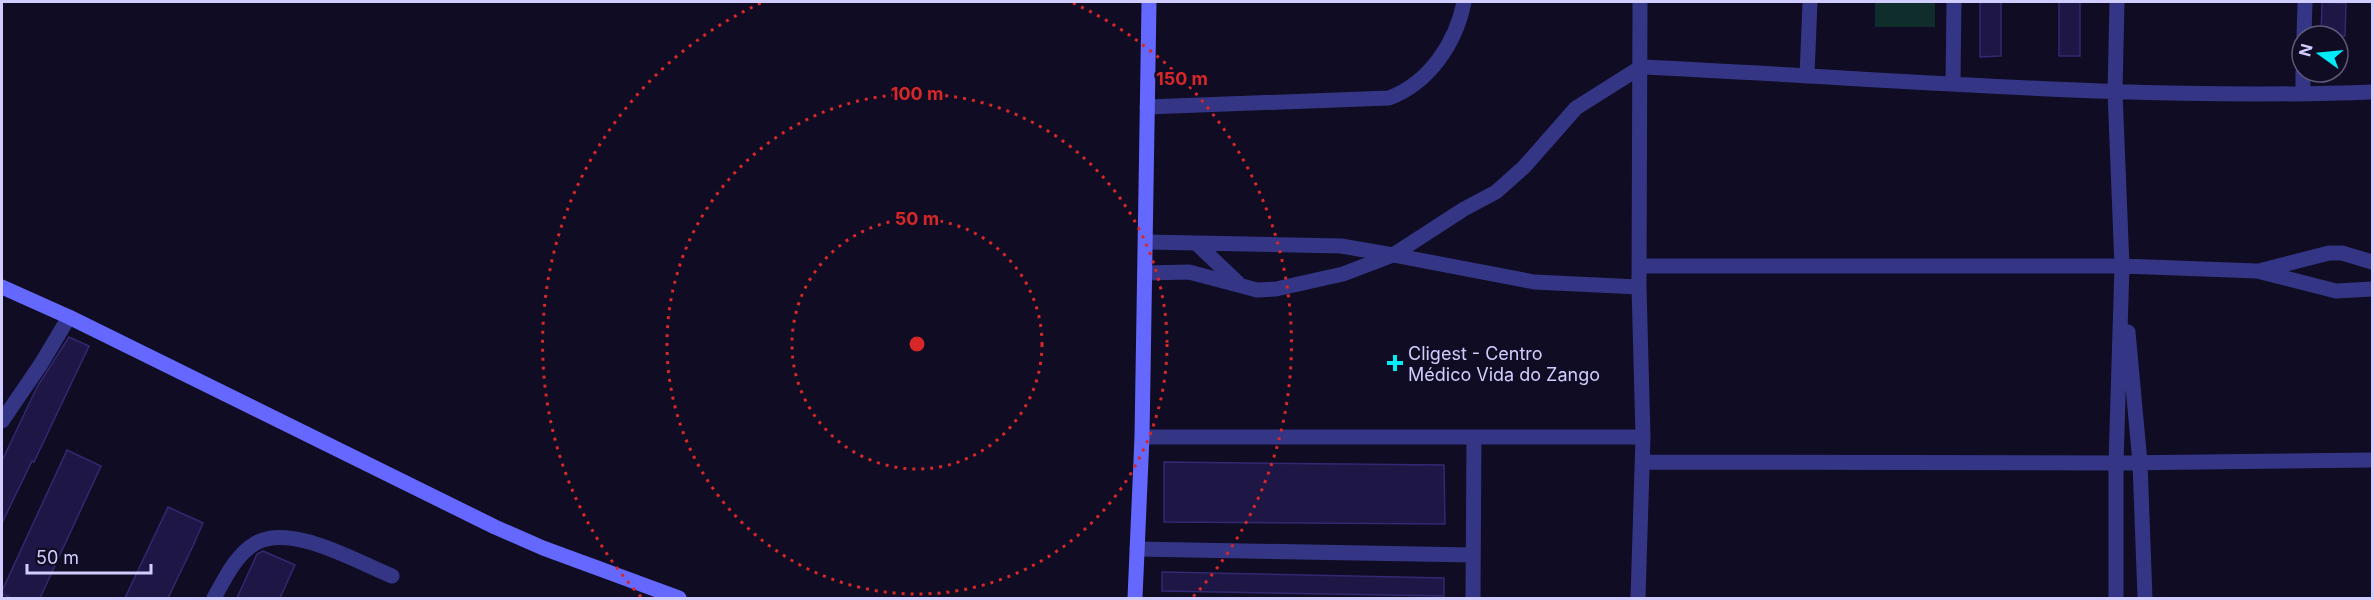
<svg xmlns="http://www.w3.org/2000/svg" width="2374" height="600" font-family="Inter,sans-serif">
<rect width="100%" height="100%" fill="#0f0c23"/>
<path fill="#0f2d2b" d="M1875,2H1935V27H1875Z"/>
<path fill="#1e1745" stroke="#332872" stroke-width="1.5" d="M1980,2H2001V56L1980,57Z
M2059,2H2080V56H2059Z
M2322,2L2346,3L2345,36H2321Z
M69,337L89,346L34,462L32,461L2,523V461L37,387Z
M67,450L101,466L40,598H11L2,594V591Z
M1164,462L1444,465L1445,524L1164,522Z
M168,507L203,523L193,546L168,598H125Z
M263,551L295,565L280,598H237L257,554Z
M1162,572L1444,578V596L1162,591Z"/>
<g fill="none" stroke-linecap="round" stroke-linejoin="round">
<path stroke="#343585" stroke-width="15" d="M2304,36L2305,2
M1807,75L1810,2
M1953,83L1954,2
M2303,94V72
M1147,107L1389,98C1429,83 1456,43 1464,2
M1146,242L1341,246L1393,255L1464,209L1496,192L1524,167L1576,108L1641,67C1884,78 2129,101 2372,92
M1196,243L1238,283
M1639,266H2122L2257,271L2336,291L2372,289
M2259,271L2329,253H2342L2372,262
M1145,273L1189,272L1257,290L1276,289L1343,274L1393,255L1534,282L1639,287
M2128,332L2140,463L2145,598
M2,421L41,364L69,317
M1142,437H1643
M1643,462L2116,463L2372,460
M1137,549L1473,555
M214,598C224,580 236,554 256,543C291,523 357,562 392,576
M1473,598L1474,437
M1638,598L1643,437L1639,287L1640,2
M2116,598V463L2122,266L2115,92L2117,2"/>
<path stroke="#6568ff" stroke-width="15" d="M2,287L69,317L495,527L543,548L679,598
M1135,598L1142,437L1149,2"/>
</g>
<g fill="none" stroke="#d62828" stroke-width="3" stroke-dasharray="3 6">
<circle cx="917" cy="344" r="125"/>
<circle cx="917" cy="344" r="250"/>
<path d="M641 597A375 375 0 0 1 761 3M1073 3A375 375 0 0 1 1193 597"/>
</g>
<path fill="#00ecf9" stroke="#0f0c23" stroke-width="2" d="M1392 354h6v6h6v6h-6v6h-6v-6h-6v-6h6z"/>
<g text-anchor="middle" dominant-baseline="central" stroke-width="5" stroke-linejoin="round" paint-order="stroke">
<g font-size="18" fill="#d1ceff" stroke="#0f0c23" text-anchor="start">
<text x="1408" y="353">Cligest - Centro<tspan x="1408" dy="21">Médico Vida do Zango</tspan></text>
</g>
</g>
<circle cx="917" cy="344" r="9" fill="#d62828" stroke="#0f0c23" stroke-width="3"/>
<g font-size="18" text-anchor="middle" font-weight="bold" fill="#d62828" stroke="#0f0c23" stroke-width="5" stroke-linejoin="round" paint-order="stroke">
<text x="1182" y="85">150 m</text>
<text x="917" y="100">100 m</text>
<text x="917" y="225">50 m</text>
</g>
<rect width="2374" height="600" fill="none" stroke="#d1ceff" stroke-width="6"/>
<g transform="translate(2320 54) rotate(285)"><circle r="28" fill="#0f0c23" stroke="#5d5a7b" stroke-width="1.5"/>
<path d="M0-4.5L10 22L0 15L-10 22Z" fill="#00ecf9"/>
<text y="-9" font-size="16" font-weight="bold" text-anchor="middle" fill="#d1ceff">N</text>
</g>
<path d="M27 564v9h124v-9" fill="none" stroke="#d1ceff" stroke-width="3"/>
<text x="36" y="564" font-size="18" fill="#d1ceff" stroke="#0f0c23" stroke-width="4.5" paint-order="stroke">50 m</text>
</svg>
